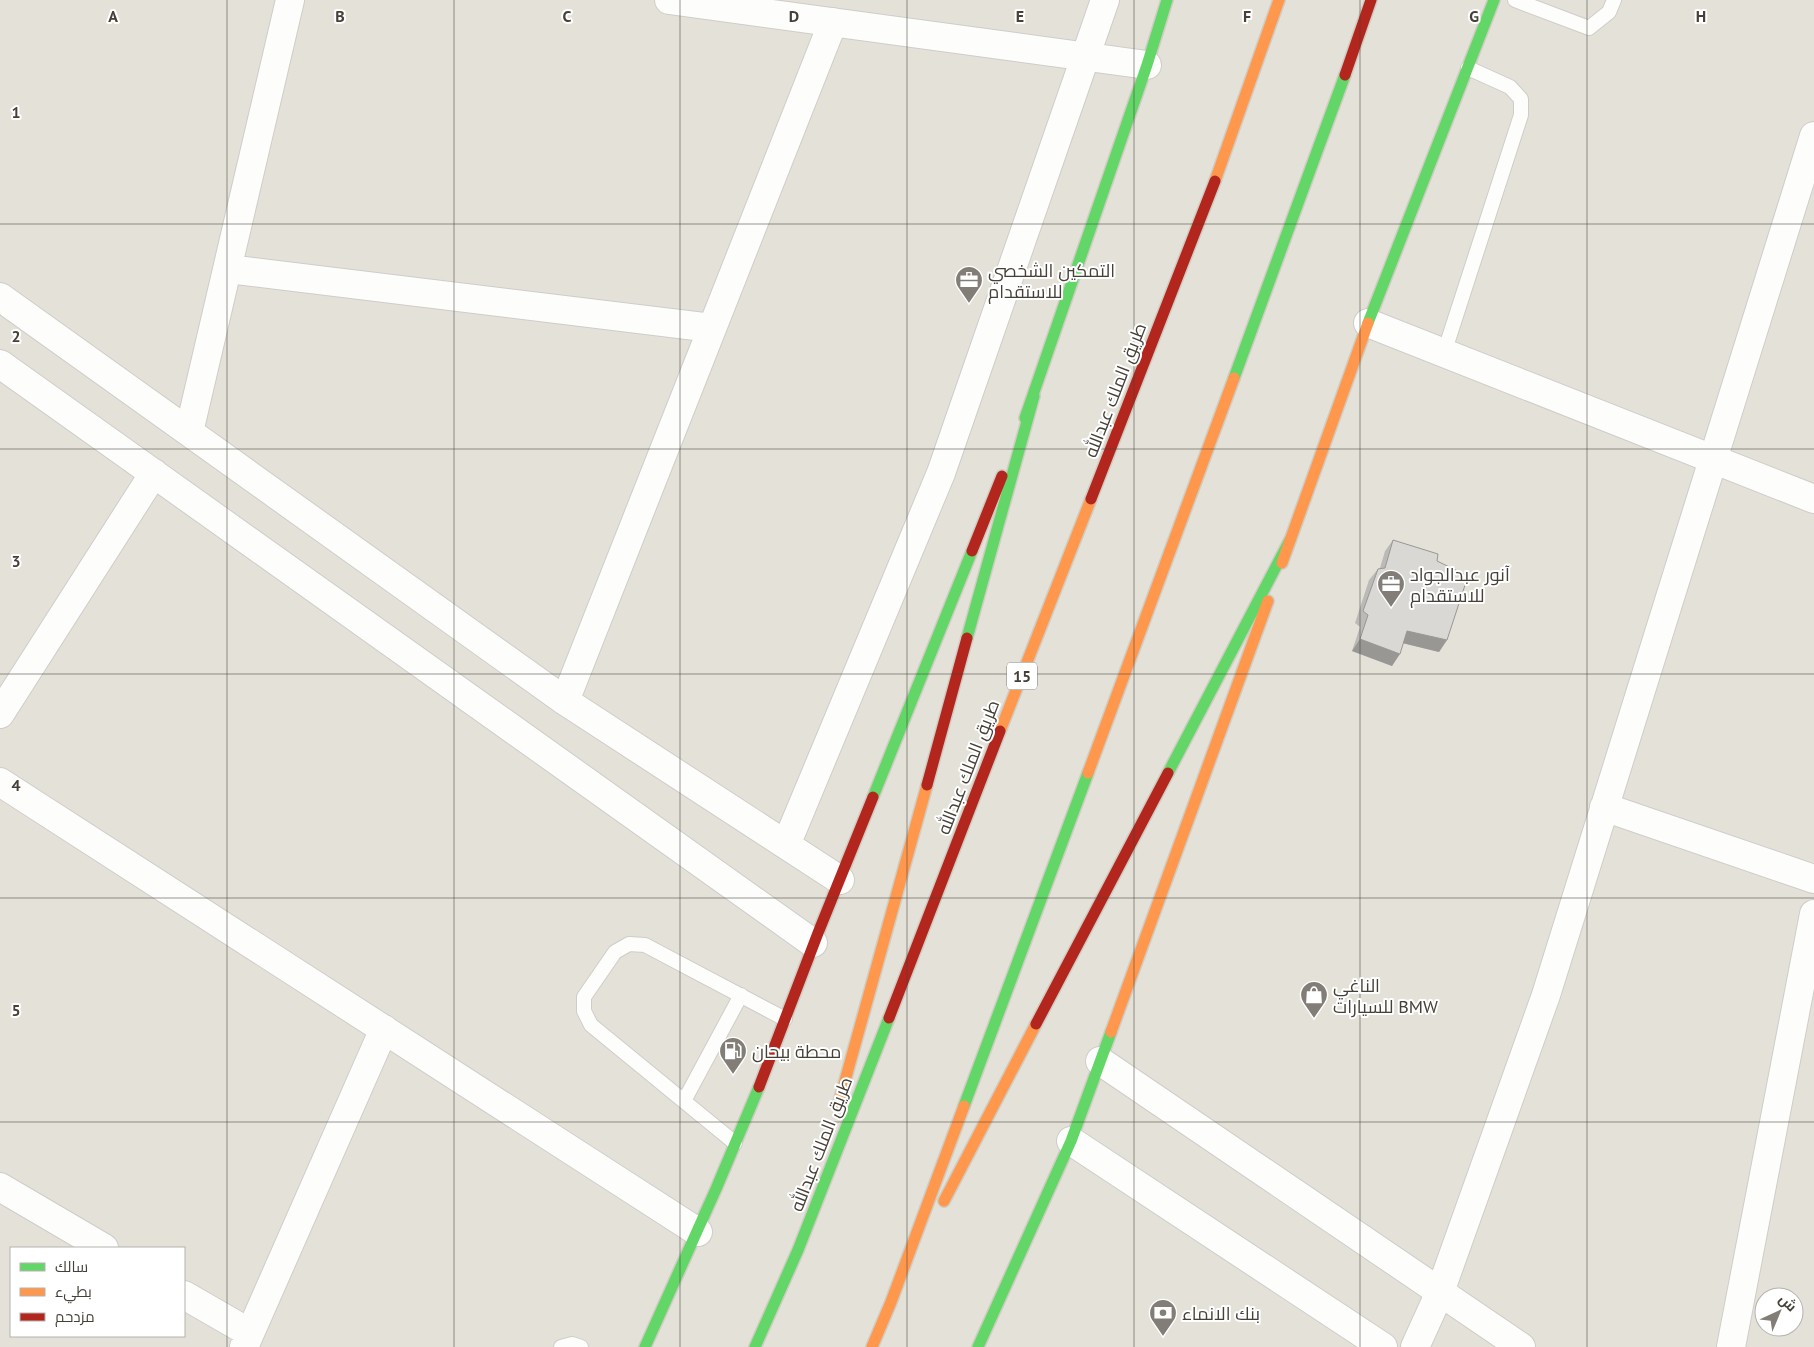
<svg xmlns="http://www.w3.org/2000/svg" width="1814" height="1347" font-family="'PT Sans',Cairo,sans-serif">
<rect width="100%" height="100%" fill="#f1efeb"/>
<path fill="#e4e1d9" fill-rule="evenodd" d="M0,0H1814V1347H0ZM11,1248H184V1336H11ZM1764,1297H1794V1327H1764Z"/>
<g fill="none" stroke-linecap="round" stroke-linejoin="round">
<defs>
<path id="lane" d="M1515,0L1589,28L1609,12L1614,0
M1444,353L1521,115V99L1510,87L1468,68
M684,1101L741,995
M735,1143L591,1025L584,1011V997L615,952L629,944L645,945L785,1019
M561,1347L572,1344L581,1347"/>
<path id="street" d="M669,0L1147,65
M228,269L712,328
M0,297L565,701L840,880
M1368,323L1814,499
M0,364L813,943
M189,432L290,0
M565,701L833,22
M0,714L154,473
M0,782L698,1232
M1604,807L1814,879
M786,845L941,473L1105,0
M1100,1061L1521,1347
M1071,1141L1383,1347
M0,1187L104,1248
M184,1295L250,1333
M244,1347L384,1029
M1415,1347L1440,1292L1546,995L1814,136
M1731,1347L1814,914"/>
<path id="fast" d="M1368,323L1494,0
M1234,378L1345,75
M1025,418L1147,65L1167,0
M967,638L1034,396
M1168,773L1290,540
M873,797L972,551
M964,1106L1088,773
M645,1347L716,1189L759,1087
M755,1347L798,1250L889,1018
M978,1347L1071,1141L1111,1032"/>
<path id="slow" d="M1215,181L1279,0
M1282,563L1368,323
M1000,731L1091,499
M1088,773L1234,378
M1111,1032L1268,601
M838,1106L927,785
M944,1201L1036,1024
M872,1347L891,1302L964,1106"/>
<path id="jam" d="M1345,75L1371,0
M1091,499L1215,181
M972,551L1002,476
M927,785L967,638
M889,1018L1000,731
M1036,1024L1168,773
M759,1087L818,933L873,797"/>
</defs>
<use href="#lane" stroke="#cfcdc9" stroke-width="16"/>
<use href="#street" stroke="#cfcdc9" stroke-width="30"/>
<use href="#fast" stroke="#cfccc2" stroke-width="14"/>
<use href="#slow" stroke="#cfccc2" stroke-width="14"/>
<use href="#jam" stroke="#cfccc2" stroke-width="14"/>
<use href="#lane" stroke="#fdfdfc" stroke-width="14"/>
<use href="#street" stroke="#fdfdfc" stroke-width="28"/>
<use href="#fast" stroke="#63d668" stroke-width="11"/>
<use href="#slow" stroke="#ff974d" stroke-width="11"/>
<use href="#jam" stroke="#b3261e" stroke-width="11"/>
</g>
<path fill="#bbbab6" d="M1393,540L1437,561L1447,640L1439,652L1403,643L1392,666L1352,651L1360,627L1355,623L1369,580L1378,569L1380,568L1385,551Z"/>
<path fill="#999794" d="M1407,631L1447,640L1439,652L1398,642Z
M1360,639L1400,654L1392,666L1352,651Z"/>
<path fill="#dad8d4" stroke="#999794" d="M1393,540L1438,554L1437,561L1468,576L1447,640L1407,631L1400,654L1360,639L1368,615L1363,611L1378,569L1385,568Z"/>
<path fill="none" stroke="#464138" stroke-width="1" stroke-opacity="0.55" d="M227,0V1347M454,0V1347M680,0V1347M907,0V1347M1134,0V1347M1360,0V1347M1587,0V1347M0,224H1814M0,449H1814M0,674H1814M0,898H1814M0,1122H1814"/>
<defs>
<symbol id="office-pin" viewBox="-11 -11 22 30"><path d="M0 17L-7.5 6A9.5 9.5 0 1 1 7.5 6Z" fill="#827e77" stroke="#fff"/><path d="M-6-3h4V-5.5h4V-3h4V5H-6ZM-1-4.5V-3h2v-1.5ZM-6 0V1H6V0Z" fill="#fff"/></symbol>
<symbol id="shop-pin" viewBox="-11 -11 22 30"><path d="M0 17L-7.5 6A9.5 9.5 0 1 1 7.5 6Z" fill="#827e77" stroke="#fff"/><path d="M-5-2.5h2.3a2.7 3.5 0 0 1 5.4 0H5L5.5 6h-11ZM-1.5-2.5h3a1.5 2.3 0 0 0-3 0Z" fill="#fff"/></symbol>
<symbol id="fuel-pin" viewBox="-11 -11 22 30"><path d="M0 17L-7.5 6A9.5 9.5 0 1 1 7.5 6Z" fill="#827e77" stroke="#fff"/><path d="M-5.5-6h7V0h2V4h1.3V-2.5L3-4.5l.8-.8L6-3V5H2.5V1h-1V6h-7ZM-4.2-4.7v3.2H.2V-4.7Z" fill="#fff"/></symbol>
<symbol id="bank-pin" viewBox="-11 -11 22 30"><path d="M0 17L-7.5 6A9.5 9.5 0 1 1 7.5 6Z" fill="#827e77" stroke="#fff"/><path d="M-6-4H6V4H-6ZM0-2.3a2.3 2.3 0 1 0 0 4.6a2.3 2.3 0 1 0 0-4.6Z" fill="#fff"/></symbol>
</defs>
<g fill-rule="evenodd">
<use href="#office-pin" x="953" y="264" width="32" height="43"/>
<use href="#office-pin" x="1375" y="568" width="32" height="43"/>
<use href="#shop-pin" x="1298" y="979" width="32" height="43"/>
<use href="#fuel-pin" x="717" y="1035" width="32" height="43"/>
<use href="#bank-pin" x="1147" y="1297" width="32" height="43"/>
</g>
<g text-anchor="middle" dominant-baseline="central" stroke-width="4" stroke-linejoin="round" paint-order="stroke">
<rect fill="#fff" stroke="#7e7a74" stroke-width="1" x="1007" y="662.5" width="30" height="27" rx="4"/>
<g font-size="16" font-weight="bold" fill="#464138">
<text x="1022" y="676">15</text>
</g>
<g font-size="18" fill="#464138" stroke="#fff" text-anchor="start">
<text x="988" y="270">التمكين الشخصي<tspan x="988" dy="21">للاستقدام</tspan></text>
<text x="1410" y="574">آنور عبدالجواد<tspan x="1410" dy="21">للاستقدام</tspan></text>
<text x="1333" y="985">الناغي<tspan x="1333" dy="21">للسيارات BMW</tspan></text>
<text x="752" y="1051">محطة بيحان</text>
<text x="1182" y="1313">بنك الانماء</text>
</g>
<g font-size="18" fill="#464138" stroke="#fff">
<text transform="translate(1115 390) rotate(-69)">طريق الملك عبدالله</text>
<text transform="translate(968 767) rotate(-69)">طريق الملك عبدالله</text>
<text transform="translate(821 1144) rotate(-69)">طريق الملك عبدالله</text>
</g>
</g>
<g font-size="16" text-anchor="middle" font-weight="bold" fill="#464138" stroke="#fff" stroke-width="4" stroke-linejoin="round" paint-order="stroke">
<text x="113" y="22">A</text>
<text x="340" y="22">B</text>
<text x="567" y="22">C</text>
<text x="794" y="22">D</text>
<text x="1020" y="22">E</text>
<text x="1247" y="22">F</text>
<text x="1474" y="22">G</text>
<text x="1701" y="22">H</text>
<text x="16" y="118">1</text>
<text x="16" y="342">2</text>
<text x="16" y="567">3</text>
<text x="16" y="791">4</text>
<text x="16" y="1016">5</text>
</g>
<rect x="10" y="1247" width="175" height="90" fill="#ffffff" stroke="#b5b3af"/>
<rect x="20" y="1263" width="25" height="8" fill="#63d668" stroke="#b5b3af"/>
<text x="55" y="1272" font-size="15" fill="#464138">سالك</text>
<rect x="20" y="1288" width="25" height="8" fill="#ff974d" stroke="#b5b3af"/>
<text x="55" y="1297" font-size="15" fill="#464138">بطيء</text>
<rect x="20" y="1313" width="25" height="8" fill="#b3261e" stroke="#b5b3af"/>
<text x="55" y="1322" font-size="15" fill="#464138">مزدحم</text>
<g transform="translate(1779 1312) rotate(44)"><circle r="24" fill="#ffffff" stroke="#b5b3af"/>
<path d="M0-4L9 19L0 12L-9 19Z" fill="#827e77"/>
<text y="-8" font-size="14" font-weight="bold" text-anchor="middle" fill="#464138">ش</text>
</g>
</svg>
